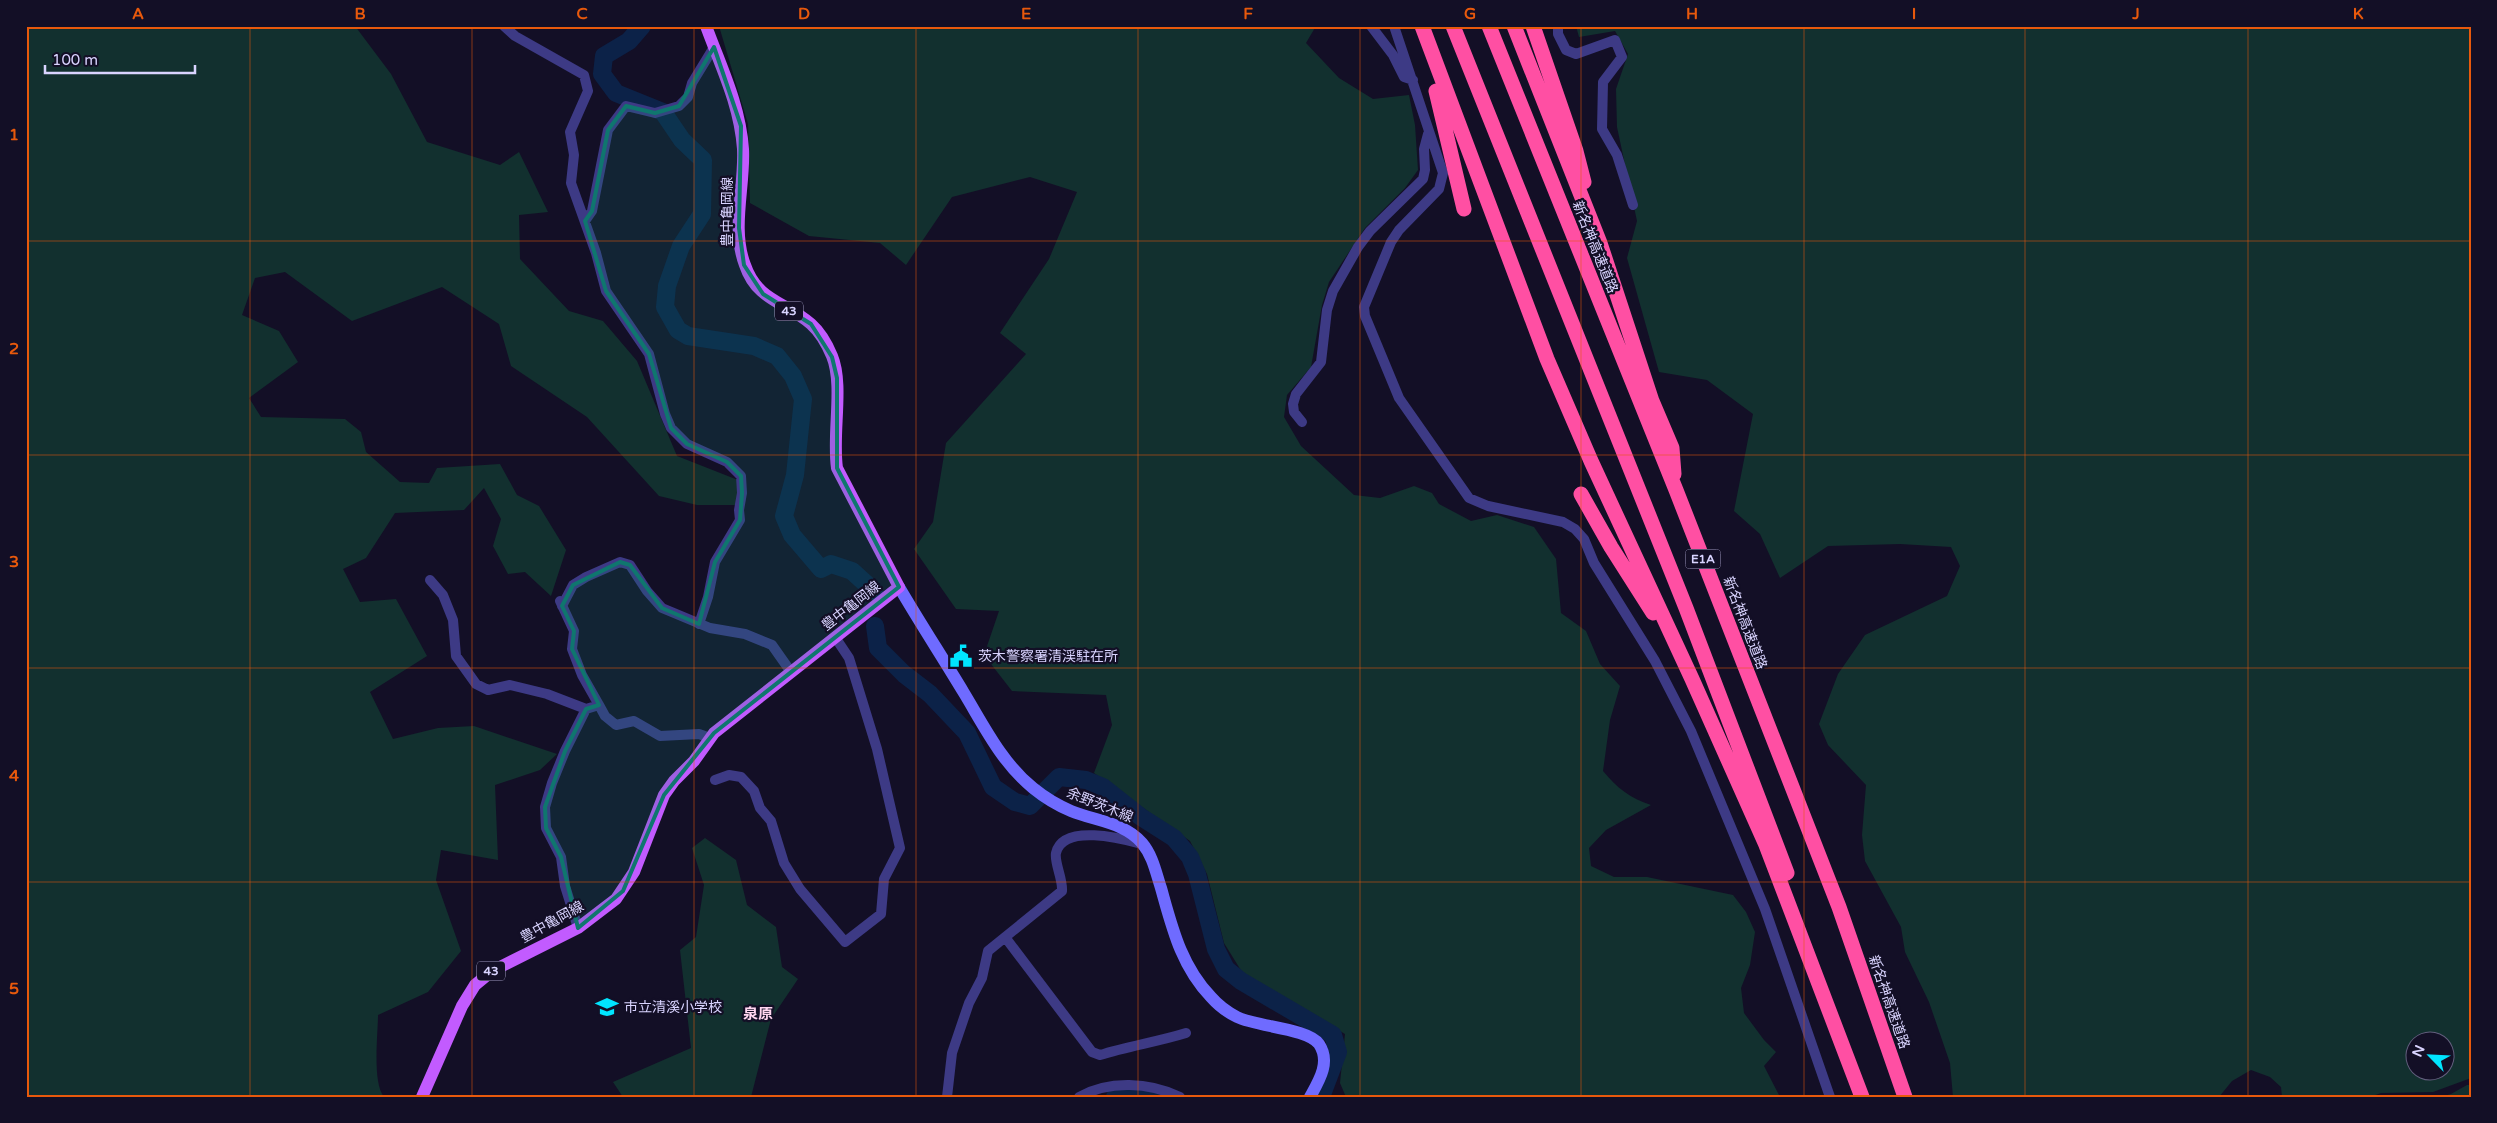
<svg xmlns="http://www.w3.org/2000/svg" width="2497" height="1123" font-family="'Varela Round','Noto Sans JP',sans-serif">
<rect width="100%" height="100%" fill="#130f26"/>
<path fill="#12302f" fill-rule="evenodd" d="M26,26H355L391,74L427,142L500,165L519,152L548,212L519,215L520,259L569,311L603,321L637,361L677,456L743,482L736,505H697L659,496L587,417L511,366L499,324L442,287L352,321L285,272L255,278L242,315L279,331L298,362L249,398L261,417L345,419L361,432L366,452L400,482L429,483L437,468L500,464L517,495L539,506L566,550L551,596L525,572L508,574L493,546L501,519L484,488L464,510L395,513L366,558L343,569L360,602L396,599L427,656L370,692L393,739L438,728L474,726L557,754L540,770L495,785L498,860L441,850L436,880L461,951L428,992L378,1015C378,1034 372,1082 384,1097L26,1095Z
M719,26H1316L1306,43L1339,78L1373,99L1409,95L1415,125L1418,170L1405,188L1365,228L1329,282L1322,305L1311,367L1287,395L1284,417L1301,446L1354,495L1380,498L1414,486L1432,493L1439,504L1471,521L1497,515L1534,527L1556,559L1561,613L1586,631L1600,664L1620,686L1610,720L1603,771C1617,788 1630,798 1651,805L1606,830L1589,848L1591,866L1614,877H1647L1733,895L1746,912L1755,932L1750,965L1741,988L1744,1013L1764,1040L1776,1052L1764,1066L1780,1097H1346L1340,1083L1345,1034L1242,972L1224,943L1207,874L1190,841L1094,773L1112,725L1106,695L1012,691L984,655L999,611L956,609L914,549L933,522L946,443L1026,354L1000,333L1049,259L1077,192L1030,177L952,197L906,265L880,243L809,236L750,203L748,124Z
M1576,26H2471V1078L2433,1092L2381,1093L2370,1097H2282L2281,1087L2270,1077L2251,1070L2232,1081L2219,1097H1953L1950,1063L1929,1002L1905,952L1901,927L1865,861L1862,835L1866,785L1828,745L1819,724L1838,674L1865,635L1947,596L1960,566L1951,547L1900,544L1828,546L1780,578L1760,534L1734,511L1753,414L1707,380L1659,372L1627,258L1637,221L1617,127L1616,89L1628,54L1615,31L1579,37ZM2414,1040H2444V1070H2414Z
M705,838L736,860L747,905L776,927L782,967L798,979L771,1019L751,1097H623L613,1082L691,1048L680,950L696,937L704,885L692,848Z
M2467,1085H2471V1097H2440L2451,1094Z"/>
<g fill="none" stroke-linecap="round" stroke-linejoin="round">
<path stroke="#0c2248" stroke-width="18" d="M642,26L629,41L604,56L602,74L616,93L663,112L682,140L703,160L702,214L681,246L667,286L665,307L678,330L688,336L754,346L777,356L793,376L803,399L795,475L784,516L792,535L821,569L831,564L852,571L874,591
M875,626L878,648L904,674L930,694L967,733L993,787L1015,802L1030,806L1059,777L1086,780L1103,787L1141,817L1174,838L1190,857L1197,874L1216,949L1226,969L1241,981L1333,1035L1338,1052L1321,1097
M1115,1097L1129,1095L1152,1097"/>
<path stroke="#3d3a85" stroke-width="10" d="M504,26L515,36L584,75L588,91L570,132L574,155L571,183L596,253L606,291L649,354L665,414L671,428L687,444L727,462L741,476L742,493L739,510L740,520L715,562L708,597L699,624
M1371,26L1393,55L1404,77L1413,80
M1394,26L1443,173L1439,189L1399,230L1391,242L1364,307L1365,316L1399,398L1469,498L1488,506L1563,522L1575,529L1584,539L1594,563L1655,661L1691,731L1765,909L1830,1097
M1558,26V34L1566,50L1576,54L1615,40L1622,57L1603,82L1602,129L1617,155L1633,205
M585,221L592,211L608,130L626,106L655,113L679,106L688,97L692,83L714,47
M1302,422L1294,412L1293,404L1296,394L1321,362L1327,310L1333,291L1358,247L1370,231L1423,179L1425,170L1424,149L1428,134
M430,580L443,595L453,620L456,656L476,684L488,690L510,685L547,694L586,709L599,705L605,716L616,725L634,721L660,736L699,734L710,738
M560,601L574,631L572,649L582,675L599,705
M562,606L573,585L586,577L620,562L630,565L647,591L662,608L710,628L745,634L772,645L791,672
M715,780L729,775L741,777L754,791L760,808L771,821L784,863L800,889L845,942L881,914L884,879L900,848L877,749L849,658L835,637
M578,928L565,886L561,857L546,828L545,807L552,783L565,751L586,709
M1005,937L1092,1052L1100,1055C1128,1046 1157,1042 1186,1033
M947,1097L952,1053L969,1003L982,978L988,951L1062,891C1063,879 1054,862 1056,853C1063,823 1123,839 1142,844
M1079,1097C1109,1080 1149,1082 1180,1097"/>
<path stroke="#6f6bff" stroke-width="12" d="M899,587C920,623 943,658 964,693C984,726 1002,763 1033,788C1044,797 1057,805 1071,811C1095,821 1124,822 1142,843C1153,856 1156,873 1161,888C1172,927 1181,966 1211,997C1218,1005 1227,1012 1237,1017C1257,1027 1307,1028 1319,1044C1331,1062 1319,1081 1310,1097"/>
<path stroke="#c25bff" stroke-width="12" d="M422,1097L462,1006L475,985L492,971L578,928L616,899L634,872L664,795L674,781L694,761L714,733L899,587L837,468C832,434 844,385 832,356C827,344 820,332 811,324C786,302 757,301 745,265C731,229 745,186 743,149C740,105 721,67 706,26"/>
<path stroke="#ff4fa3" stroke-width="15" d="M1422,26L1547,359L1591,461L1692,679L1766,845L1862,1097
M1453,26L1686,608L1787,873
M1489,26L1676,490L1839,907L1905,1097
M1514,26L1600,243L1652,401L1672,448L1674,474
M1533,26L1576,151L1584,182
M1436,91L1464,209
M1581,494L1611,547L1653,613"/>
</g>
<path fill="#0f766e" fill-opacity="0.2" stroke="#0f766e" stroke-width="4" stroke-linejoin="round" d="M714,47L741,126L739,228L744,265L763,294L811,324L832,357L837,378V468L899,587L714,733L664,795L623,891L578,928L561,857L546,828L545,807L565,751L586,709L599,705L572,649L574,631L562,606L573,585L620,562L630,565L662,608L699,624L715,562L740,520L742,493L741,476L727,462L687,444L671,428L649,354L606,291L585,221L592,211L608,130L626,106L655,113L679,106Z"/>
<path fill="none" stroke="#e8590c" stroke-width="1" stroke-opacity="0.55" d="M250,26V1097M472,26V1097M694,26V1097M916,26V1097M1138,26V1097M1360,26V1097M1581,26V1097M1804,26V1097M2025,26V1097M2248,26V1097M26,241H2471M26,455H2471M26,668H2471M26,882H2471"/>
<defs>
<symbol id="civic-bare" viewBox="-9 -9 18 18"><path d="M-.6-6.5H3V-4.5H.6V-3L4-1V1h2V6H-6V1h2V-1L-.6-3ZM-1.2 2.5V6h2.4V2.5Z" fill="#00e5ff" stroke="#130f26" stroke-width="2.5" paint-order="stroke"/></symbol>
<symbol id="school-bare" viewBox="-9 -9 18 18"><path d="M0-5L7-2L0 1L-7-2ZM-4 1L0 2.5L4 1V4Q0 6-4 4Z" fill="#00e5ff" stroke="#130f26" stroke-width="2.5" paint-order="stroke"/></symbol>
</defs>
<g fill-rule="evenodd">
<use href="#civic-bare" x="945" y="640" width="32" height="32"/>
<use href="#school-bare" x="591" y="991" width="32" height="32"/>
</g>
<g text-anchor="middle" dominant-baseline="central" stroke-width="4.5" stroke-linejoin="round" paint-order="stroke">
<g fill="#130f26" stroke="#9e99be" stroke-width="1">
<rect x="775" y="301.5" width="28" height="19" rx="4"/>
<rect x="1685.5" y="549.5" width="35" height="19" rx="4"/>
<rect x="477" y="961.5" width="28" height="19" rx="4"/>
</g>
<g font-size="12" font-weight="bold" fill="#d9d4ff">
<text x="789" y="311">43</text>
<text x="1703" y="559">E1A</text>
<text x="491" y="971">43</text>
</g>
<g font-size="14" fill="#d9d4ff" stroke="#130f26">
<text transform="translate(727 212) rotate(-90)">豊中亀岡線</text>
<text transform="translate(1595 247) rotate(68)">新名神高速道路</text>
<text transform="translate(851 606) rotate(-38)">豊中亀岡線</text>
<text transform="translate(1745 623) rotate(69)">新名神高速道路</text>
<text transform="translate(1100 805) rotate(22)">余野茨木線</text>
<text transform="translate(552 922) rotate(-29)">豊中亀岡線</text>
<text transform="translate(1889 1002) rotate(71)">新名神高速道路</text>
</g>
<g font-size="14" fill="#d9d4ff" stroke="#130f26" text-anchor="start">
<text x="978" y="656">茨木警察署清渓駐在所</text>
<text x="624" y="1007">市立清溪小学校</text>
</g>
<g font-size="15" font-weight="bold" fill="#ffd6f0" stroke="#130f26">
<text x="758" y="1014">泉原</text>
</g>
</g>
<rect width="2497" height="1123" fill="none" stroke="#130f26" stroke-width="55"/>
<g transform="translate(2430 1056) rotate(294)"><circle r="24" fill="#130f26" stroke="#625e7d"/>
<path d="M0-4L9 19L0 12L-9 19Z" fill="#00e5ff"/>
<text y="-8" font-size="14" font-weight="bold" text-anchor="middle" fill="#d9d4ff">N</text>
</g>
<path d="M45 65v8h150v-8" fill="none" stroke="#d9d4ff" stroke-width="2.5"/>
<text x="52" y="65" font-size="15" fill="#d9d4ff" stroke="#130f26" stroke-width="4" paint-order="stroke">100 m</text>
<rect x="28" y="28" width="2442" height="1068" fill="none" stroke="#e8590c" stroke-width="2"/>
<g font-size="16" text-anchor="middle" font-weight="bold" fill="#e8590c">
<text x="138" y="19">A</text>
<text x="360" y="19">B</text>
<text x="582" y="19">C</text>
<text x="804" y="19">D</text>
<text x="1026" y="19">E</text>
<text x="1248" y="19">F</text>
<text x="1470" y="19">G</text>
<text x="1692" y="19">H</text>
<text x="1914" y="19">I</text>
<text x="2136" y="19">J</text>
<text x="2358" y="19">K</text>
<text x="14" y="140">1</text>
<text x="14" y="354">2</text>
<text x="14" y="567">3</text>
<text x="14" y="781">4</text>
<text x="14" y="994">5</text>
</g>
</svg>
